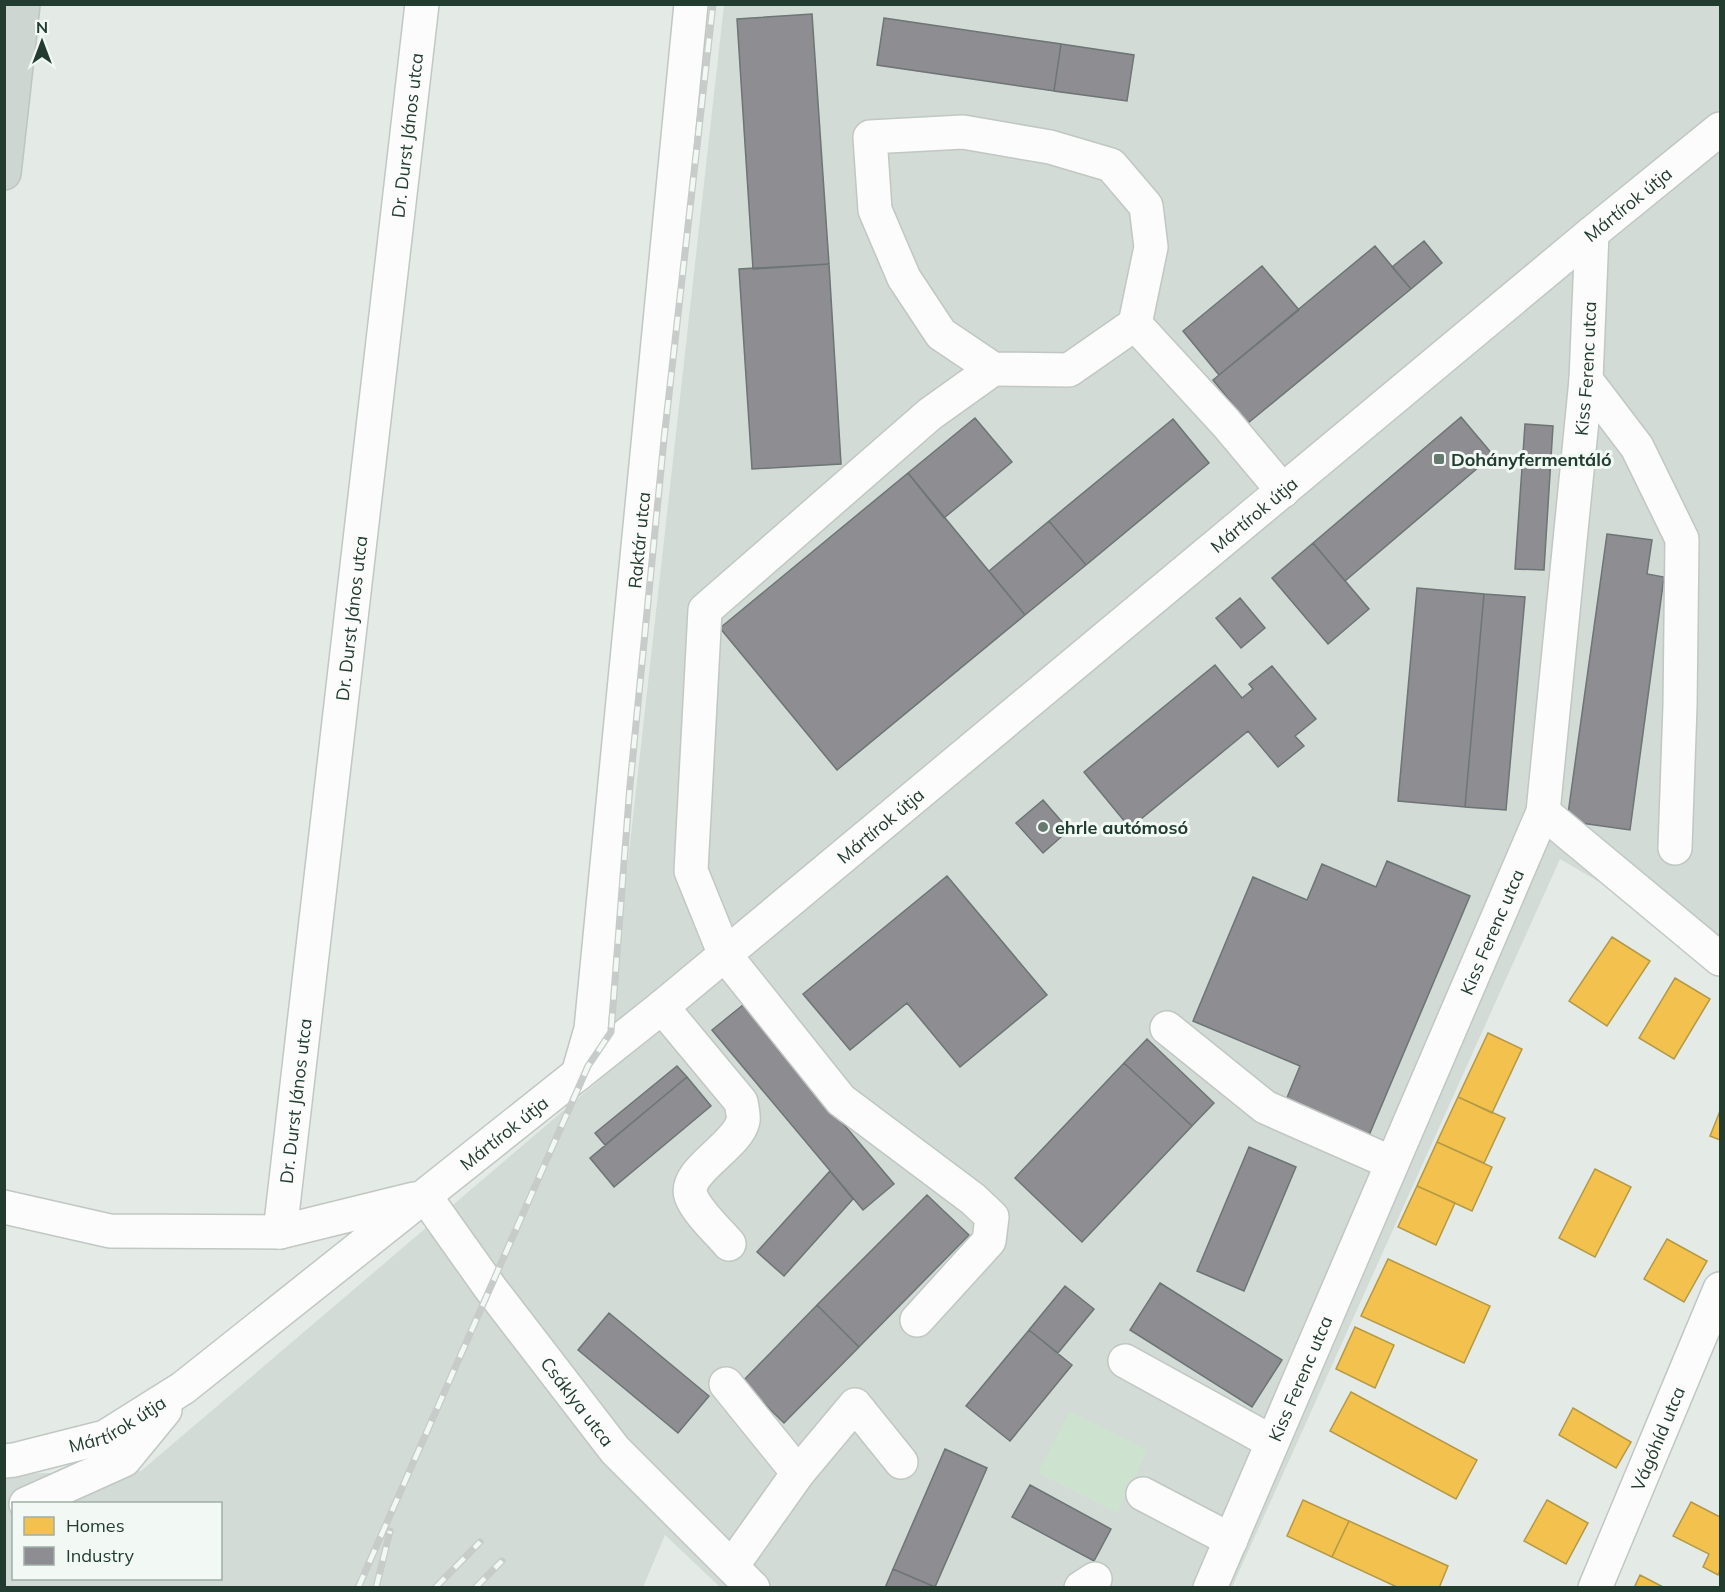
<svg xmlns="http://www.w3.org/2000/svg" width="1725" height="1592" font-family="Mulish,sans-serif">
<rect width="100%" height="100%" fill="#e4eae6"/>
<path fill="#d2dbd5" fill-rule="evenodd" d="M724,5H1720V953L1560,859L1232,1587H720L665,1535L643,1587H5L4,1474L141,1471L604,1076ZM14,1504H220V1578H14Z"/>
<path fill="#cde3cf" d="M1070,1411L1148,1450L1117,1513L1038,1473Z"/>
<path fill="#f2c14e" stroke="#b49945" stroke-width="1.5" d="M1612,937L1650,961L1607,1026L1569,1001Z
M1675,978L1710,999L1674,1059L1639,1038Z
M1488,1033L1522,1049L1492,1113L1458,1097Z
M1458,1097L1505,1118L1484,1163L1437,1142Z
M1720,1111V1140L1710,1136Z
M1437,1142L1492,1167L1472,1211L1417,1186Z
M1595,1169L1631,1187L1595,1257L1559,1238Z
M1417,1186L1455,1203L1436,1245L1398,1227Z
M1667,1239L1707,1261L1684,1302L1644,1279Z
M1388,1259L1490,1306L1464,1363L1361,1316Z
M1355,1327L1394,1345L1375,1388L1336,1369Z
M1351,1392L1477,1460L1456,1499L1330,1431Z
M1573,1408L1631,1442L1616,1468L1559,1435Z
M1303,1500L1349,1521L1332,1557L1287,1536Z
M1547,1500L1588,1523L1566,1564L1524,1541Z
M1691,1502L1720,1517V1570L1718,1575L1703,1567L1709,1554L1673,1536Z
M1349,1521L1448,1566L1439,1588H1399L1332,1557Z
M1640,1575L1665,1588H1634Z"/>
<path fill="#8d8d92" stroke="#6d7575" stroke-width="1.5" d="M812,14L829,264L753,269L737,19Z
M884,18L1061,44L1054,91L877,65Z
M1061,44L1134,55L1127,101L1054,91Z
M1424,241L1442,263L1411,289L1392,267Z
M1375,246L1411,289L1248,423L1213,380Z
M829,264L841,464L752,469L739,269Z
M1262,266L1299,310L1219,375L1183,331Z
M1461,417L1493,455L1345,581L1313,543Z
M975,418L1012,462L944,518L908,473Z
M1173,419L1209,463L1086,565L1049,521Z
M1525,424L1553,426L1544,570L1515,569Z
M908,473L1025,615L837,770L720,628Z
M1049,521L1086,565L1025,615L989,571Z
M1607,534L1652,540L1647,574L1664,577L1630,830L1567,821Z
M1313,543L1369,609L1328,644L1272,578Z
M1417,588L1484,594L1465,807L1398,801Z
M1484,594L1525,597L1506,810L1465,807Z
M1240,598L1265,628L1241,648L1216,618Z
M1215,665L1242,698L1253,689L1249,684L1272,666L1316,719L1295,736L1304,746L1278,767L1248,731L1130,828L1084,772Z
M1043,800L1069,830L1043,853L1016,823Z
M1387,861L1470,896L1367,1140L1284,1105L1300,1066L1193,1021L1253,877L1307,900L1322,864L1376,887Z
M947,876L1047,995L960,1067L907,1003L850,1050L803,994Z
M743,1005L894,1184L863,1210L712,1030Z
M1147,1039L1214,1103L1192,1126L1124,1063Z
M1124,1063L1192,1126L1082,1242L1015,1178Z
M677,1066L687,1077L605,1145L595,1133Z
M687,1077L711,1106L614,1187L590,1158Z
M1249,1147L1296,1167L1244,1291L1197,1271Z
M830,1171L853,1199L784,1276L757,1252Z
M927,1195L969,1235L859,1347L817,1305Z
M1160,1283L1282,1360L1252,1407L1130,1330Z
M1065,1286L1094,1309L1058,1353L1029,1330Z
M817,1305L859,1347L784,1423L742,1382Z
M609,1313L709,1396L678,1433L578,1350Z
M1029,1330L1072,1365L1010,1441L966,1406Z
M945,1449L987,1468L935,1587L893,1569Z
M1030,1485L1111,1529L1094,1561L1012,1517Z
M893,1569L935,1587V1588H885Z"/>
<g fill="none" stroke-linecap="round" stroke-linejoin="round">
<defs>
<g id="minor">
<path d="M963,132L1050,147L1111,165L1146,206L1151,247L1135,324L1069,370L993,369L941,334L904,278L875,210L870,137Z"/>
<path d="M1135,324L1226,423L1283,491"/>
<path d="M1586,380L1637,447L1682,539L1680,706L1675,848"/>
<path d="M1543,812L1720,959"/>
<path d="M662,1007L741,1102C742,1108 744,1116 743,1121C737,1147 683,1171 691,1196C697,1212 718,1231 729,1244"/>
<path d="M1167,1028L1265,1107L1392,1163"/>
<path id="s1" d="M578,1074L591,1029L691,4"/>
<path id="s2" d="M425,1196L491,1289L615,1450L753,1588"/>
<path d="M4,1207L110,1231L280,1232L414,1199"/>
<path id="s3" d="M280,1232L422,4"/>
<path d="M917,1320L989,1241L992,1217L973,1199L841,1100L725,955L691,871L705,610L930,414L993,369"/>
<path d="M1125,1361L1272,1442"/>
<path d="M726,1384L798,1473L732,1566"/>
<path id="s4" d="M4,1461L14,1460L105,1437L183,1388L662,1007L1592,233L1720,129"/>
<path d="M798,1473L855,1405L901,1462"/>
<path d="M1143,1494L1231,1540"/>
<path d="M26,1504L124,1460L165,1410"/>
<path d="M1081,1588L1095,1579"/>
<path id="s5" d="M1210,1588L1543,812L1586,380L1592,233"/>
<path id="s6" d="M1595,1588L1720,1289"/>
</g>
<path id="major" d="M4,173L23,4"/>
</defs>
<use href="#minor" stroke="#c1c7c3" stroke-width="36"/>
<use href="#major" stroke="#bdc6c1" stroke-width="36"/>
<use href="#minor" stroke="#fbfcfb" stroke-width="33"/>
<use href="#major" stroke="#ced6d2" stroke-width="33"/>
<defs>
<path id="rail" d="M358,1588L588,1066L611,1032L630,785L664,439L713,4
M376,1588L390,1531
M435,1588L480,1542
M475,1588L502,1561"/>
</defs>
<use href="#rail" stroke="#c7cbc9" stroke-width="7"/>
<use href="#rail" stroke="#f2f9f4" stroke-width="4.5" stroke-dasharray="14" stroke-linecap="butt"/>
</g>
<g fill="#667a70" stroke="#f2f9f4" stroke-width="2">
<rect x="1433" y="453" width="12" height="12" rx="3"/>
<circle cx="1043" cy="827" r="6"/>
</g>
<g text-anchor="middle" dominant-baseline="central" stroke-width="6" stroke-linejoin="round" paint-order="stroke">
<g font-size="18" fill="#223d30" stroke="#f2f9f4">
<text stroke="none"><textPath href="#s3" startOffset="1104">Dr. Durst János utca</textPath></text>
<text stroke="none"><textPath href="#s4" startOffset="2064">Mártírok útja</textPath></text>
<text stroke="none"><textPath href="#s5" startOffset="1290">Kiss Ferenc utca</textPath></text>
<text stroke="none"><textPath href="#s4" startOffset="1578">Mártírok útja</textPath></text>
<text stroke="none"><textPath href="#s1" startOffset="538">Raktár utca</textPath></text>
<text stroke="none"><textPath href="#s3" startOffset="618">Dr. Durst János utca</textPath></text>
<text stroke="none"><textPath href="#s4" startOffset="1092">Mártírok útja</textPath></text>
<text stroke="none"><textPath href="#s5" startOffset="714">Kiss Ferenc utca</textPath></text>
<text stroke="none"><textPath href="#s3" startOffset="132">Dr. Durst János utca</textPath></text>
<text stroke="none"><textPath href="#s4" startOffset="606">Mártírok útja</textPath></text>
<text stroke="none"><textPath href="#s5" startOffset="228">Kiss Ferenc utca</textPath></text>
<text stroke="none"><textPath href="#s2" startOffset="256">Csáklya utca</textPath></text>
<text stroke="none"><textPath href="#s4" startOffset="120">Mártírok útja</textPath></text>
<text stroke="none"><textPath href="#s6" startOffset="162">Vágóhíd utca</textPath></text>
</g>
<g font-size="18" font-weight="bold" fill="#223d30" stroke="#f2f9f4" text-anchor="start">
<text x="1451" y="459">Dohányfermentáló</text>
<text x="1055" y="827">ehrle autómosó</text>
</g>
</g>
<rect width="1725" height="1592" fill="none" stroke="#223d30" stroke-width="12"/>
<rect x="12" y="1502" width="210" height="78" fill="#f2f9f4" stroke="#9faea6" stroke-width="1.5"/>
<rect x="24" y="1517" width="30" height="18" fill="#f2c14e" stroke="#9faea6" stroke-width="1.5"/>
<text x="66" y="1532" font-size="18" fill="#223d30">Homes</text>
<rect x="24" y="1547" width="30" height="18" fill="#8d8d92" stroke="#9faea6" stroke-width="1.5"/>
<text x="66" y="1562" font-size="18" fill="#223d30">Industry</text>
<g transform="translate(42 42)" stroke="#f2f9f4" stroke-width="4.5" paint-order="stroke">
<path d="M0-4.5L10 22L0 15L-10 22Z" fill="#223d30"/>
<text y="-9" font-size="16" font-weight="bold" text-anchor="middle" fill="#223d30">N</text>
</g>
</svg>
